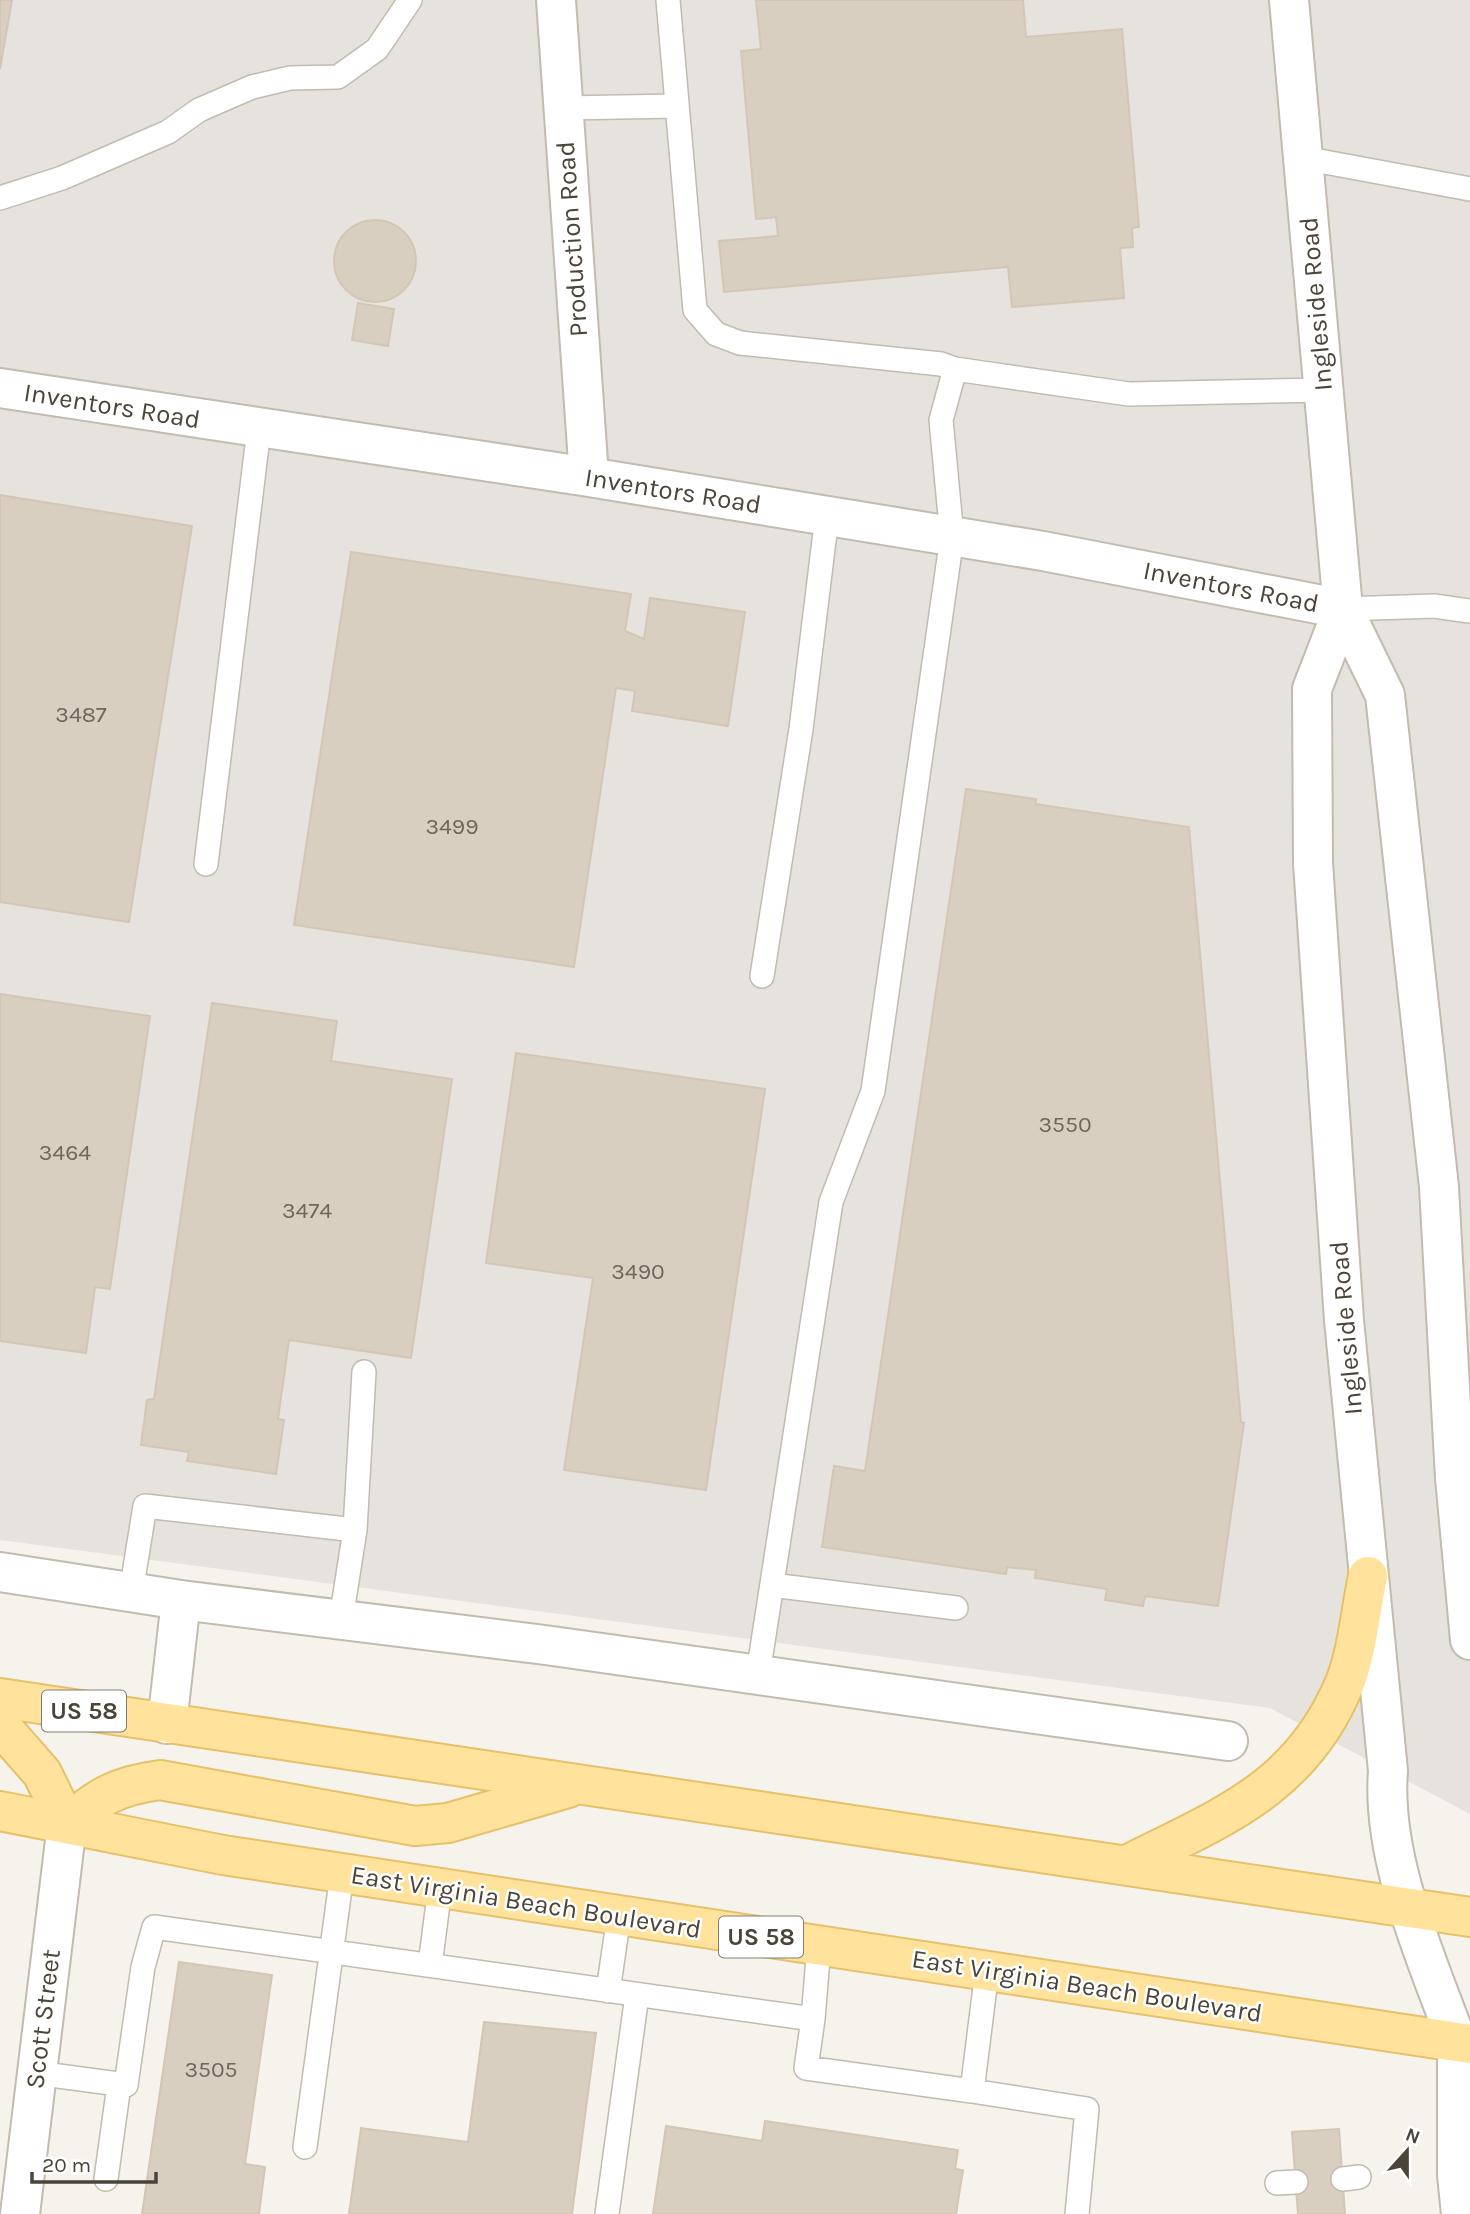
<svg xmlns="http://www.w3.org/2000/svg" width="1470" height="2214" font-family="Karla,sans-serif">
<rect width="100%" height="100%" fill="#f6f3ec"/>
<path fill="#e6e2dd" d="M0,0H1470V1814L1270,1708L0,1540Z"/>
<path fill="#d8cfc1" stroke="#d3c7b4" stroke-width="2" d="M0,0H12L0,69Z
M756,0H1023L1026,37L1122,29L1139,227L1132,228L1133,247L1120,248L1124,298L1012,307L1008,267L724,292L719,241L778,236L776,217L756,219L741,51L761,49Z
M334 261a41 41 0 1 1 82 0a41 41 0 1 1-82 0Z
M358,303L394,309L388,346L352,340Z
M0,495L192,526L129,922L0,902Z
M351,552L631,594L625,631L644,639L650,598L745,612L728,726L632,711L635,691L616,688L574,967L294,925Z
M966,789L1036,799L1035,804L1189,827L1241,1422L1244,1423L1218,1606L1145,1596L1143,1606L1105,1600L1107,1589L1035,1578L1036,1570L1007,1567L1006,1574L822,1547L834,1466L865,1471Z
M0,994L150,1016L110,1289L95,1287L86,1353L0,1341Z
M212,1003L337,1021L331,1061L452,1079L411,1358L289,1340L278,1419L284,1420L276,1474L187,1461L189,1452L141,1445L147,1400L154,1399Z
M516,1053L765,1089L706,1490L564,1470L593,1278L486,1263Z
M179,1962L272,1975L245,2164L265,2167L259,2214H142Z
M484,2022L596,2033L572,2214H349L361,2128L468,2142Z
M765,2121L958,2150L955,2169L963,2170L956,2214H653L666,2126L762,2141Z
M1339,2129L1345,2214H1298L1292,2132Z"/>
<g fill="none" stroke-linecap="round" stroke-linejoin="round">
<defs>
<path id="service" d="M668,0L695,310L716,334L740,343L941,364L955,369L1129,394L1324,390
M563,108L677,106
M1303,158L1470,189
M0,198L62,178L168,132L199,110L252,87L290,78L338,77L377,49L410,0
M1343,609L1434,606L1470,611
M206,864L259,429
M762,976L801,729L827,516
M772,1585L956,1608
M131,1592L145,1506L355,1530
M341,1619L355,1530L364,1372
M758,1674L831,1202L873,1091L952,537L941,420L955,369
M430,1965L440,1888
M608,1991L619,1916
M813,2019L806,2068L972,2091L987,1971
M36,2073L126,2085L143,1967L154,1927L813,2019L819,1946
M972,2091L1087,2109L1077,2214
M305,2147L342,1874
M106,2179L119,2085
M1343,2179L1359,2177
M1277,2183L1296,2182
M607,2214L637,1995"/>
<path id="minor" d="M556,0L589,477
M0,388L589,477L1043,551L1343,609
M0,1572L181,1600L545,1645L1228,1741
M167,1724L181,1600
M1457,2042V2175L1461,2214
M20,2214L67,1824"/>
<path id="tertiary" d="M1289,0L1343,609L1385,695L1439,1187L1455,1478L1470,1640
M1343,609L1312,689L1313,863L1344,1320L1388,1771C1381,1860 1427,1959 1457,2042"/>
<path id="primary" d="M0,1698L1470,1917
M0,1725L42,1773L67,1824
M0,1811L223,1855L1470,2044
M67,1824C100,1796 117,1786 160,1780L415,1826L448,1823L568,1788
M1129,1864C1222,1817 1300,1789 1344,1685C1357,1655 1361,1609 1368,1576"/>
</defs>
<use href="#service" stroke="#c2bbae" stroke-width="26"/>
<use href="#minor" stroke="#c2bbae" stroke-width="42"/>
<use href="#tertiary" stroke="#c2bbae" stroke-width="42"/>
<use href="#primary" stroke="#e6c16a" stroke-width="42"/>
<use href="#service" stroke="#fff" stroke-width="23"/>
<use href="#minor" stroke="#fff" stroke-width="38"/>
<use href="#tertiary" stroke="#fff" stroke-width="38"/>
<use href="#primary" stroke="#ffe39c" stroke-width="38"/>
</g>
<g text-anchor="middle" dominant-baseline="central" stroke-width="5" stroke-linejoin="round" paint-order="stroke">
<g font-size="23" fill="#6e675b">
<text x="81" y="714">3487</text>
<text x="452" y="826">3499</text>
<text x="1065" y="1124">3550</text>
<text x="65" y="1152">3464</text>
<text x="307" y="1210">3474</text>
<text x="638" y="1271">3490</text>
<text x="211" y="2069">3505</text>
</g>
<g fill="#fff" stroke="#817c74" stroke-width="2">
<rect x="42" y="1690.5" width="84" height="41" rx="5"/>
<rect x="719" y="1916.5" width="84" height="41" rx="5"/>
</g>
<g font-size="24" font-weight="bold" fill="#4b4439">
<text x="84" y="1711">US 58</text>
<text x="761" y="1937">US 58</text>
</g>
<g font-size="26" fill="#4b4439" stroke="#fff">
<text transform="translate(572 239) rotate(-94)">Production Road</text>
<text transform="translate(1316 304) rotate(-95)">Ingleside Road</text>
<text transform="translate(112 406) rotate(9)">Inventors Road</text>
<text transform="translate(673 491) rotate(9)">Inventors Road</text>
<text transform="translate(1231 587) rotate(11)">Inventors Road</text>
<text transform="translate(1346 1328) rotate(-95)">Ingleside Road</text>
<text transform="translate(526 1902) rotate(9)">East Virginia Beach Boulevard</text>
<text transform="translate(1087 1986) rotate(9)">East Virginia Beach Boulevard</text>
<text transform="translate(43 2019) rotate(-83)">Scott Street</text>
</g>
</g>
<g transform="translate(1407 2151) rotate(21)" stroke="#ffffff" stroke-width="5" paint-order="stroke">
<path d="M0-5L12 26L0 18L-12 26Z" fill="#4b4439"/>
<text y="-10" font-size="19" font-weight="bold" text-anchor="middle" fill="#4b4439">N</text>
</g>
<path d="M32 2172v10h124v-10" fill="none" stroke="#4b4439" stroke-width="3.5"/>
<text x="42" y="2172" font-size="21" fill="#4b4439" stroke="#ffffff" stroke-width="5" paint-order="stroke">20 m</text>
</svg>
